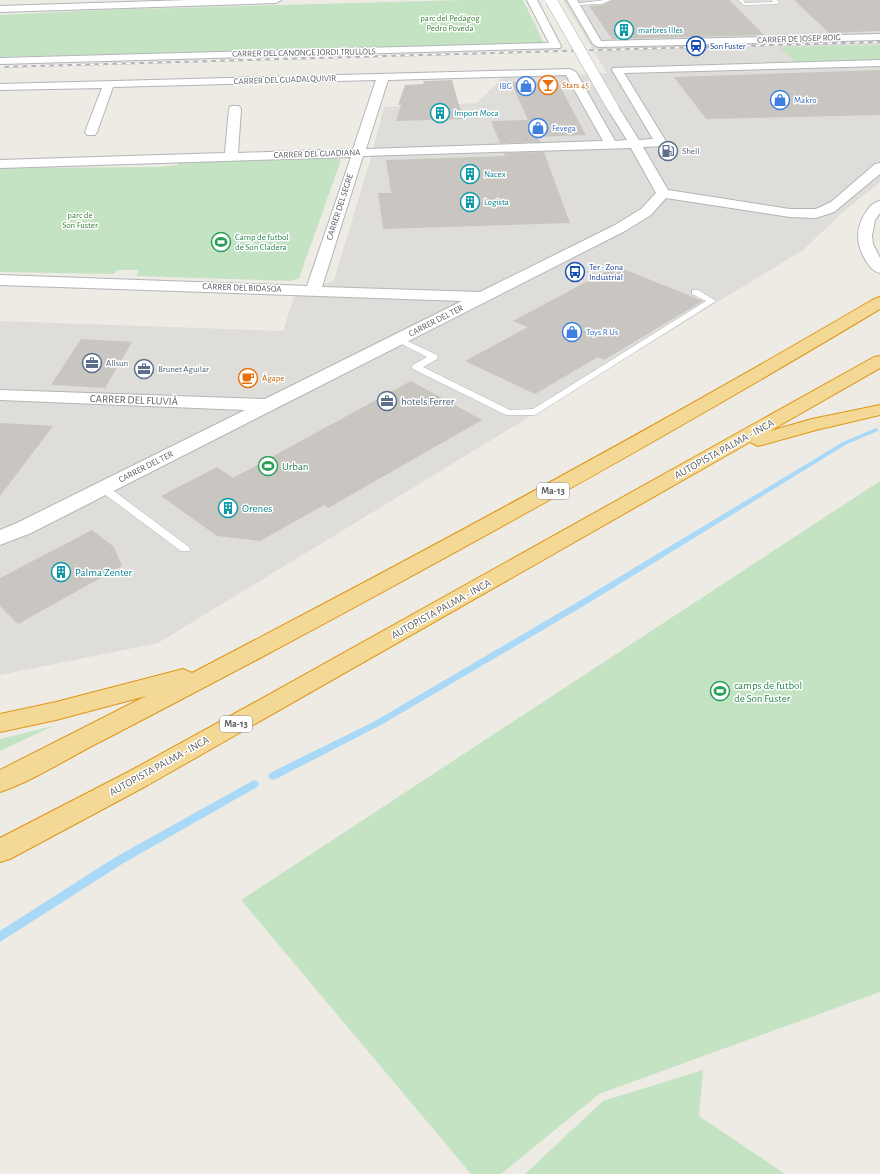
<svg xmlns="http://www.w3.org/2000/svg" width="880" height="1174" font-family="'Alegreya Sans',sans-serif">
<rect width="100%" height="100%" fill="#edebe4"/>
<path fill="#dfddd9" d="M563,0H880V182L843,212L803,250L158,643L0,675V321L283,331L294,297L334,280L371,158L384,107L477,103L502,78L607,73Z"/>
<path fill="#c4e3c3" d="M462,0H523L544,43L0,57V15L100,10Z
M880,45V60L796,62L779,47Z
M336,158L341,160L299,278L291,281L136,276L139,270H118L113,274L0,272V168L160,167L178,165L179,163Z
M880,481V992L599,1094L501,1174H471L241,900Z
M53,726L0,751V739Z
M703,1070L699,1116L785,1174H525L603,1101Z"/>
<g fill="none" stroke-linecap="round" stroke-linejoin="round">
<path fill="#aad9f8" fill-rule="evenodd" d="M876,428L878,429V431L847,444L587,604L381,725L276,779L273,780L270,779L268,776L270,773L375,721L581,600L843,442Z
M254,780L257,781L259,784L257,787L122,864L0,942V931L114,858Z"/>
</g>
<path fill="#c9c6c2" d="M612,0H729L764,35L612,39L589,6L602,5Z
M794,0H880V31L829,33Z
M880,70V115L706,119L674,77Z
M452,80L463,119L396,121L401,105H398L405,85L424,84L423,81Z
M557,81L586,135L538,137L540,142L500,143L491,121L528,120L511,82Z
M544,152L570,223L383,229L378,193H391L386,160L505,156L504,153Z
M616,266L703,301L604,360L598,357L535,394L465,361L528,327L513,321Z
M81,339L132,342L105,388L51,385Z
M411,381L482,420L328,508L324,505L260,541L217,536L161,496L217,467L233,478Z
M0,423L53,426L0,496Z
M92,530L114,547L122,566L18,624L0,606V578Z"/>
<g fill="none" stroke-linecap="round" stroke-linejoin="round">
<defs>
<path id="service" d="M605,0H611L601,4L575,5L573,4Z
M738,0H743L745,3L773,2L772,0H777L779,3L777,4L744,5Z
M692,290H698L716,301L535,415H506L413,369L412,367L413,365L427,357L394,340L398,337L401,338L437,355L438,357L437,359L423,367L510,410L533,409L706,301L692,294Z
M103,485L107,486L189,547L190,549L189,551H181L99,490L98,488L99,486Z"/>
<path id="minor" d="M188,0H281L276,3L0,12V6Z
M527,0H537L561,46L560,48L0,64V58L549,43Z
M567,0H577L601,41L880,34V40L598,47L593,44Z
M880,60V66L624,73L667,143L665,146L643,147L668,190L790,209H816L831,202L875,164L880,163V174L834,212L816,218L790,217L666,198L651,215L625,231L31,533L0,545V530L17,523L245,410L0,400V390L265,399L462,301L0,285V275L307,286L351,157L0,168V160L225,153L229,109L231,106H239L241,109L238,153L353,149L376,80L113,87L97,132L95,135H87L85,132L102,88L0,90V84L570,69L576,72L615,141L627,140L607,108L609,105H617L639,140L653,139L612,70L613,68ZM566,75L603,141L366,149L388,80ZM631,148L656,193L641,209L615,225L480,292L322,287L363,156Z"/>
<path id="tertiary" d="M880,201V213L875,220L872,236L873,244L880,258V273C873,271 870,267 866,261C856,244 855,229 866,212C869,207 874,202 880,201Z"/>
<path id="motorway" d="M880,297V309C677,431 469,546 260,658C203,688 147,718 90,747C62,762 30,782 0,792V770L146,696L56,720L0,732V714L56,702L183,669L192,673C422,553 651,430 874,299Z
M880,356V368L770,431L812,419L880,405V415L816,430L758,446L750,442L148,785L10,859L0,862V838L130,771L252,704L874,357Z"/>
</defs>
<use href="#service" stroke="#b2b5b8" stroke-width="1"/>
<use href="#minor" stroke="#b2b5b8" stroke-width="2"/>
<use href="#tertiary" stroke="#b2b5b8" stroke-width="2"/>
<use href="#motorway" stroke="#df9613" stroke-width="2"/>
<use href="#service" fill="#fff" fill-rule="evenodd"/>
<use href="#minor" fill="#fff" fill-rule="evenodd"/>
<use href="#tertiary" fill="#fff" fill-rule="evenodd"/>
<use href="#motorway" fill="#f4d895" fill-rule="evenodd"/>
<defs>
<path id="rail" d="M0,67L880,42"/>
</defs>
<use href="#rail" stroke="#b2b3b4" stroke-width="2"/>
<use href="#rail" stroke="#fff" stroke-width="1.5" stroke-dasharray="4.5" stroke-linecap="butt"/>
<defs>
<path id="minor-bridge" d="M551,0L613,108"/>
</defs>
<use href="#minor-bridge" stroke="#b2b5b8" stroke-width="12" stroke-linecap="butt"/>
<use href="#minor-bridge" stroke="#fff" stroke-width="11"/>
</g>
<defs>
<symbol id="building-ring" viewBox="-11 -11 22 22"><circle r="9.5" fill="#fff" stroke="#0f9aa8" stroke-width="1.5"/><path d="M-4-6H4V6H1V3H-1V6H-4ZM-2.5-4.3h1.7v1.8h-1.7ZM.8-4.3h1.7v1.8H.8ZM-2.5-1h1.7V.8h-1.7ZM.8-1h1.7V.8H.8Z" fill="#0f9aa8"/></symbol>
<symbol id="station-ring" viewBox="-11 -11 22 22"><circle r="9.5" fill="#fff" stroke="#1a4fb4" stroke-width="1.5"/><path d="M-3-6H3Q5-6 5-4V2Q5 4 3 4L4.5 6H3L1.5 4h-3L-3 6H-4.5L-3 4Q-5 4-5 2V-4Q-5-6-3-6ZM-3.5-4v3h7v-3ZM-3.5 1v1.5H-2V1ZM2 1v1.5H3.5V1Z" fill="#1a4fb4"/></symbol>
<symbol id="bar-ring" viewBox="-11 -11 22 22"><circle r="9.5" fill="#fff" stroke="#e8710a" stroke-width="1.5"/><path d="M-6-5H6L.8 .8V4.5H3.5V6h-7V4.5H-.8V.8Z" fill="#e8710a"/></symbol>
<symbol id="shop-ring" viewBox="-11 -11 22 22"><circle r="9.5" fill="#fff" stroke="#3f7fe0" stroke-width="1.5"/><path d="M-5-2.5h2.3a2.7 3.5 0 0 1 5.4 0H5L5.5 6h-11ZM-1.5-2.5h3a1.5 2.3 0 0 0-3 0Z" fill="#3f7fe0"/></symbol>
<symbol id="fuel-ring" viewBox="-11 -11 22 22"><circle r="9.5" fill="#fff" stroke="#5c6f8a" stroke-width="1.5"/><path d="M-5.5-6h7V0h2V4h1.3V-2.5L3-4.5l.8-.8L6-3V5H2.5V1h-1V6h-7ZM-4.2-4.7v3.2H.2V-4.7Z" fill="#5c6f8a"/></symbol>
<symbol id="stadium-ring" viewBox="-11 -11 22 22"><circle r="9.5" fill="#fff" stroke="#2e9e5b" stroke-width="1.5"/><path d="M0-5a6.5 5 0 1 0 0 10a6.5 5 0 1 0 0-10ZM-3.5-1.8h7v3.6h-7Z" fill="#2e9e5b"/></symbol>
<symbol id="bus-ring" viewBox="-11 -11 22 22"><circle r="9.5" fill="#fff" stroke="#1a4fb4" stroke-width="1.5"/><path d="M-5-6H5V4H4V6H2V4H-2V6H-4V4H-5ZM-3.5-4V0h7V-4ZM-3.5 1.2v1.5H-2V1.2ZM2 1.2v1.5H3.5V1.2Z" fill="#1a4fb4"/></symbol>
<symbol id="office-ring" viewBox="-11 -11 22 22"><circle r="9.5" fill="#fff" stroke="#5c6f8a" stroke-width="1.5"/><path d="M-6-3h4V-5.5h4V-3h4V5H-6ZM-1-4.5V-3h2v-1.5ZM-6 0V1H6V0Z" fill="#5c6f8a"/></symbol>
<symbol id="cafe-ring" viewBox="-11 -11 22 22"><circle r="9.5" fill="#fff" stroke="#e8710a" stroke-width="1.5"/><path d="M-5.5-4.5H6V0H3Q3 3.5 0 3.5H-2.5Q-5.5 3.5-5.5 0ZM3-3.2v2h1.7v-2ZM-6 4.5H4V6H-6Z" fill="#e8710a"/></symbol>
</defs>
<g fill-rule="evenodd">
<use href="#building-ring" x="613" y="19" width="22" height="22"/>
<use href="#station-ring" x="685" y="35" width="22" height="22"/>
<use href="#bar-ring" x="537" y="74" width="22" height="22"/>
<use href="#shop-ring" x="515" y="75" width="22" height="22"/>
<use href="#shop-ring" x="769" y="89" width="22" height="22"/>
<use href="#building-ring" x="429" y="102" width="22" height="22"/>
<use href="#shop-ring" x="527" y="117" width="22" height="22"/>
<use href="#fuel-ring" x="657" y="140" width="22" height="22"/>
<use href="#building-ring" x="459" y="163" width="22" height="22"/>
<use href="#building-ring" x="459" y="191" width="22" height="22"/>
<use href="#stadium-ring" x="210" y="231" width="22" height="22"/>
<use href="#bus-ring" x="564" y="261" width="22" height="22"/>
<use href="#shop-ring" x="561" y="321" width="22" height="22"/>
<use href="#office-ring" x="81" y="352" width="22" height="22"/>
<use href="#office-ring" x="133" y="358" width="22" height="22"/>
<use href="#cafe-ring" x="237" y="367" width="22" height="22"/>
<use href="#office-ring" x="376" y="390" width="22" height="22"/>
<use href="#stadium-ring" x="257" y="455" width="22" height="22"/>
<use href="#building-ring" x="217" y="497" width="22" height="22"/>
<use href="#building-ring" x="50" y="561" width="22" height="22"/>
<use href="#stadium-ring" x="709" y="680" width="22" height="22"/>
</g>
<g text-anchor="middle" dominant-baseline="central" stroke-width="3" stroke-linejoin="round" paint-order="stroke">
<g font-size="9" fill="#3d823d" stroke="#fff">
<text x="450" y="18">parc del Pedàgog<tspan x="450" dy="10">Pedro Poveda</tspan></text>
<text x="80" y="215">parc de<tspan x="80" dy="10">Son Fuster</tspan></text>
</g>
<g font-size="9" fill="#0d838f" stroke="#fff" text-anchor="start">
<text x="638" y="30">marbres Illes</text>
<text x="454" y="113">Import Moca</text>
<text x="484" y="174">Nacex</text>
<text x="484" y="202">Logista</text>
</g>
<g font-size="9" fill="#5c6064" stroke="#fff">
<text transform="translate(799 39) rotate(-2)">CARRER DE JOSEP ROIG</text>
<text transform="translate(304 53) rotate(-1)">CARRER DEL CANONGE JORDI TRULLOLS</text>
<text transform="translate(285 80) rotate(-2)">CARRER DEL GUADALQUIVIR</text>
<text transform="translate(317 154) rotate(-2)">CARRER DEL GUADIANA</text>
<text transform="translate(340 207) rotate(-72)">CARRER DEL SEGRE</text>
<text transform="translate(242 288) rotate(2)">CARRER DEL BIDASOA</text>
<text transform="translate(436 321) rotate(-27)">CARRER DEL TER</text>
<text transform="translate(146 467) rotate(-27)">CARRER DEL TER</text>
</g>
<g font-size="9" fill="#164399" stroke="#fff" text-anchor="start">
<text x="710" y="46">Son Fuster</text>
<text x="589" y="267">Ter - Zona<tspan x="589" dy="10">Industrial</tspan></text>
</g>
<g font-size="9" fill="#c56008" stroke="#fff" text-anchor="start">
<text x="562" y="85">Stars 45</text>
<text x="262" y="378">Ágape</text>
</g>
<g font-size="9" fill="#366cbe" stroke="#fff" text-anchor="start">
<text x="512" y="86" text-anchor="end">IBG</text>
<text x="794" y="100">Makro</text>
<text x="552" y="128">Fevega</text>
<text x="586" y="332">Toys R Us</text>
</g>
<g font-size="9" fill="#4e5e75" stroke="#fff" text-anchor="start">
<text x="682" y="151">Shell</text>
<text x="106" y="363">Allsun</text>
<text x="158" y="369">Brunet Aguilar</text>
</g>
<g font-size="9" fill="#27864d" stroke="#fff" text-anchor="start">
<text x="235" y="237">Camp de futbol<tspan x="235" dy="10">de Son Cladera</tspan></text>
</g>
<g fill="#fff" stroke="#8d9092" stroke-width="1">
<rect x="537" y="483" width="32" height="16" rx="3"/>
<rect x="220" y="716" width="32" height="16" rx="3"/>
</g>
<g font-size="10" font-weight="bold" fill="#5c6064">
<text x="553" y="491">Ma-13</text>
<text x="236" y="724">Ma-13</text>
</g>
<g font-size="11" fill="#5c6064" stroke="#fff">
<text transform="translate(134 400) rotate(2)">CARRER DEL FLUVIÀ</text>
<text transform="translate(724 449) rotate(-29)">AUTOPISTA PALMA - INCA</text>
<text transform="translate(441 609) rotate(-29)">AUTOPISTA PALMA - INCA</text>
<text transform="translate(159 766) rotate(-29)">AUTOPISTA PALMA - INCA</text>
</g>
<g font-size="11" fill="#4e5e75" stroke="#fff" text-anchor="start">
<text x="401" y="401">hotels Ferrer</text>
</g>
<g font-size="11" fill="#27864d" stroke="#fff" text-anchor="start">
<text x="282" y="466">Urban</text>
<text x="734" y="685">camps de futbol<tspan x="734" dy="13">de Son Fuster</tspan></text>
</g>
<g font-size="11" fill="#0d838f" stroke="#fff" text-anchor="start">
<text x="242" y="508">Orenes</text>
<text x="75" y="572">Palma Zenter</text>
</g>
</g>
</svg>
